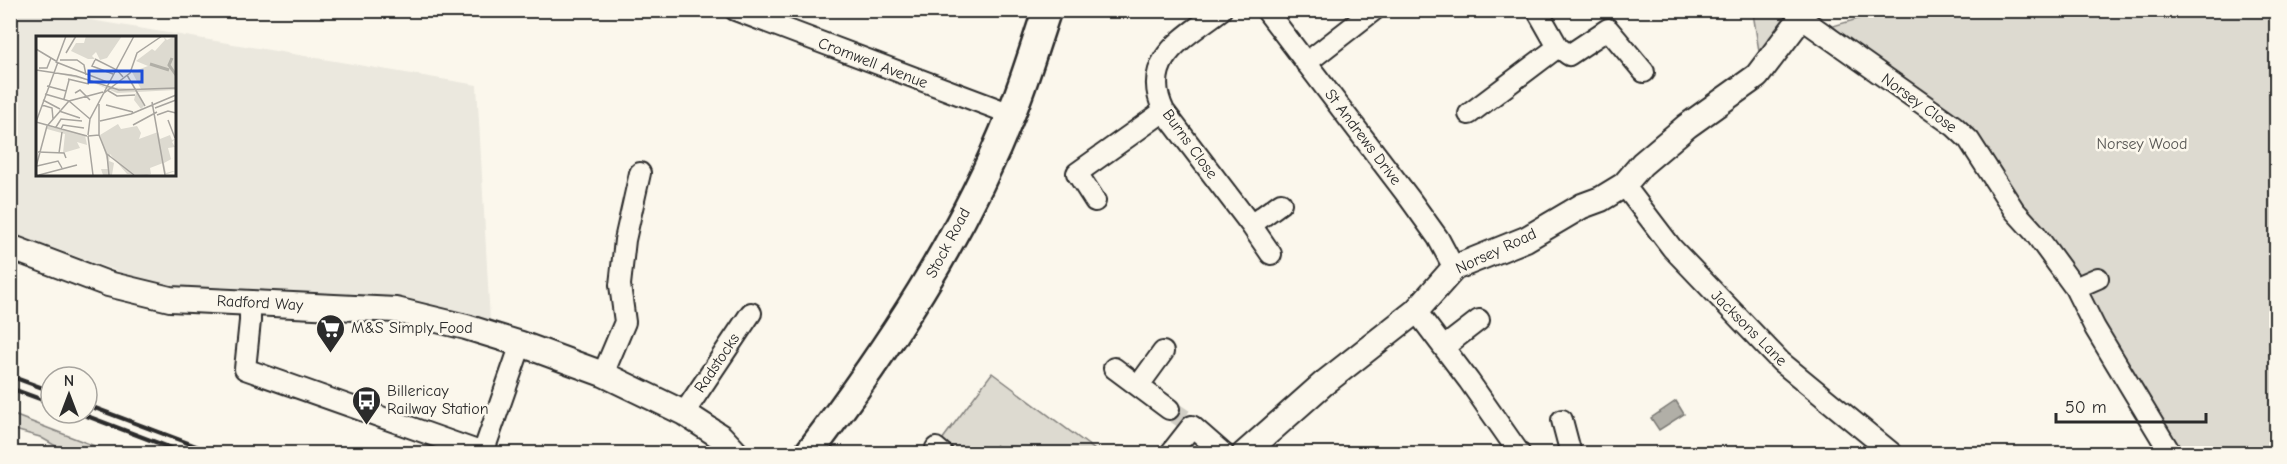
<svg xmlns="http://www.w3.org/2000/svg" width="2287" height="464" font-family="'Comic Neue',sans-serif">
<rect width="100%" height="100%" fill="#fbf7ec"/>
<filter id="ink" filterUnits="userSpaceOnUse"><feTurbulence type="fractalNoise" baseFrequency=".0167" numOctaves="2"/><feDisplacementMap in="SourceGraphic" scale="12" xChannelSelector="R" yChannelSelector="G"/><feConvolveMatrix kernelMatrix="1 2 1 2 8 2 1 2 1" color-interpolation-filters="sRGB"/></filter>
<g filter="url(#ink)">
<path fill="#ebe8de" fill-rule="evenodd" d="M10,11H75L79,18L477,85L490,321L396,310L257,302L137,278L11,233ZM38,38H174V174H38Z"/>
<path fill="#dddad0" stroke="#84827e" stroke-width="1.5" d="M1889,10L2276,11V453H2180L1953,117L1900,75L1842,35L1833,26Z
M1754,11H1804L1762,70L1753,13Z
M992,373L1099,453H1007L996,445L989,453L943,454L936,448Z
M11,414L113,453H68L40,437L11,429Z"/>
<path fill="#b1afa7" stroke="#7b7a75" stroke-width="1.5" d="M1676,401L1684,414L1659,430L1651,418Z"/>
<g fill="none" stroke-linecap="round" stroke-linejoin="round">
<path stroke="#d1cec5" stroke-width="20" stroke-dasharray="20 10" stroke-linecap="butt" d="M1169,409L1184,419"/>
<defs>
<path id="minor" d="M735,10L1011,114
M1221,10C1185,38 1139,59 1164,111L1251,225L1281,203
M1266,10L1410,199L1438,238L1454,268
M1537,10L1558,47L1569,55L1608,29L1644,72
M1801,18L1954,126L1969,140L2014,210L2034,232L2075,288L2095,328L2171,454
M1306,63L1374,10
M1469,114L1558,47
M1624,185L1672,248L1781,362L1893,454
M1095,201L1077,173L1164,111
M1251,225L1271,254
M2075,288L2098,278
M250,302V321L245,369L483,453L521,344
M1416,311L1469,381L1520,454
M1444,347L1479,320
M1114,368L1169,409
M603,374L625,322L620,285L625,240L640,173
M1139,385L1163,352
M684,413L751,313
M1562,420L1571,454
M936,448L943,454
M1170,454L1192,426L1224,454"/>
<path id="tertiary" d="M10,247L108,284L170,299L396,310L466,327L521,344L603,374L684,413L721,437L737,454
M1244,454L1323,384L1416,311L1454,268L1526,239L1582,206L1601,199L1624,185L1642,164L1687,126L1757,76L1801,18L1804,10"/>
<path id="secondary" d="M808,454C888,349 962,237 1011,114C1025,80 1035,45 1047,10"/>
</defs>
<use href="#minor" stroke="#2b2b2b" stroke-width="24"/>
<use href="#tertiary" stroke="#2b2b2b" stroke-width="28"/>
<use href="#secondary" stroke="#2b2b2b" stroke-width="32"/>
<use href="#minor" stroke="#fbf7ec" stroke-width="20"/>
<use href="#tertiary" stroke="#fbf7ec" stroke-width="24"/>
<use href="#secondary" stroke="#fbf7ec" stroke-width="27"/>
<path stroke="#2b2b2b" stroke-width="4.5" d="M10,376L51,391
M10,388L51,403
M87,405L217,454
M79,413L187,454"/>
</g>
</g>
<defs>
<symbol id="supermarket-pin" viewBox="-11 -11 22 30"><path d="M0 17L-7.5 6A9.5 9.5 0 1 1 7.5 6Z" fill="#2b2b2b" stroke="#fbf7ec"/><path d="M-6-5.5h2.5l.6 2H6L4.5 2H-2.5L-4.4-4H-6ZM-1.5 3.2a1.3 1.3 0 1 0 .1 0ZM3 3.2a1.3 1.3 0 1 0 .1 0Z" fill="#fff"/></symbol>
<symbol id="bus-pin" viewBox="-11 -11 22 30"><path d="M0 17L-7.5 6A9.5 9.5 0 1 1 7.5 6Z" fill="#2b2b2b" stroke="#fbf7ec"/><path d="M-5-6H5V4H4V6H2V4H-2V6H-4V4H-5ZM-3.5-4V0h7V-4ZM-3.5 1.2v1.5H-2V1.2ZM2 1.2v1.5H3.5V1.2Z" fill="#fff"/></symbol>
</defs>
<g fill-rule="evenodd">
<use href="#supermarket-pin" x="314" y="312" width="33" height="45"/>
<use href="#bus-pin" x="350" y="384" width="33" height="45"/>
</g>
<g text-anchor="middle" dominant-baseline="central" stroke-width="5" stroke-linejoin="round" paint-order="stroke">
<g font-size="16" fill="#2b2b2b" stroke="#fbf7ec">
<text transform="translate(873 63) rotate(21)">Cromwell Avenue</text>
<text transform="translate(1919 103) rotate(36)">Norsey Close</text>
<text transform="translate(1363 137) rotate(53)">St Andrews Drive</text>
<text transform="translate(1190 144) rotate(54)">Burns Close</text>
<text transform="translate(948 243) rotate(-62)">Stock Road</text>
<text transform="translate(1496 251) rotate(-25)">Norsey Road</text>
<text transform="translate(260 303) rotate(3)">Radford Way</text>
<text transform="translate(1749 328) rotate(45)">Jacksons Lane</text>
<text transform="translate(717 363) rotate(-56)">Radstocks</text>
</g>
<g font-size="16" fill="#585754" stroke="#fbf7ec">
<text x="2142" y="144">Norsey Wood</text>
</g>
<g font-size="16" fill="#2b2b2b" stroke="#fbf7ec" text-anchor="start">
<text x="351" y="328">M&amp;S Simply Food</text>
<text x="387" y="391">Billericay<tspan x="387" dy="18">Railway Station</tspan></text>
</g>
</g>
<g transform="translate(36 36)">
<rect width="140" height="140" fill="#fbf7ec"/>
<path d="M50,0H86L71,22L64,24L60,16L56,20L59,23H52L35,15L40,7H48ZM127,0L131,4L139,0V54L101,56L108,70L105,73L98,64L100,56L81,57L51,44L18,37L35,38L39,40L52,44L69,51L105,53L96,36L112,30L100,25L116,13L119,15L129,4ZM82,88L85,93L101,90L105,97L103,103L122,96L124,103L134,99L136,104L139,103L136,106L139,111L132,112L135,123L139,121L128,127L130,137L137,135H139L129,139L127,127L114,132L115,138L111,139L91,138L74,118L73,125L78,127L76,139H67L65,133H72L71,124L64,99ZM11,90L49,99L51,109L41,106L44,112L27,117L29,98L11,93Z" fill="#dddad0"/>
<path fill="none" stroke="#b1afa7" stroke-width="3" d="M136,22L133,29L140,39M114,28L133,34"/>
<path fill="none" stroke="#a8a59f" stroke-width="1.5" d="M0,13L20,25M30,17L40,0M59,23L81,34L87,41M24,24H41L48,29L50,39M59,24L56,30L77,38M20,26L71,46M20,27L30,0M3,32H11L15,22M0,34L40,40L83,54L140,52M91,39L109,70M32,43L53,48M11,50L30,55M71,54L81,60L99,59M39,57L44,54L54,64M68,57L94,37L101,17L126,0M9,58L33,65M28,63L33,44M7,64L24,73M33,65L54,83M116,66L129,139M6,69L16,72L17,83M70,69L97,76M119,72L140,64M23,75L44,82M121,79L132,75L140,77M132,84L139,102M64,85L95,78L140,59M0,86L22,26M0,86L51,100M12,89L33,65L67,56M97,89L121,76M20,91L25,83L46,85M25,93L27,89L48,92M52,99L54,83L98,0M63,99V68M52,100L63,99L71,119L73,139M52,100L57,139M2,116L28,117L30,122M23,117L26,96M71,118L98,139M1,130L22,125L26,132M0,131L11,90M3,139L41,129"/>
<path fill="#1d4ed8" fill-opacity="0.15" stroke="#1d4ed8" stroke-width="3" d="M53,35H106V46H53Z"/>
<rect width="140" height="140" fill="none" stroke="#2b2b2b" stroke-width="3"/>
</g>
<rect width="2287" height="464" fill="none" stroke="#fbf7ec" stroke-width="36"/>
<rect x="18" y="18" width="2251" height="428" fill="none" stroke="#2b2b2b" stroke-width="2" filter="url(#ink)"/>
<g transform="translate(69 395)"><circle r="28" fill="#fbf7ec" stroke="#a8a59f" stroke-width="1.5"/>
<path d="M0-4.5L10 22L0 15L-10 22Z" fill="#2b2b2b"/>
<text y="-9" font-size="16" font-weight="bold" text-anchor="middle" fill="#2b2b2b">N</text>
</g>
<path d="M2056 413v9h150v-9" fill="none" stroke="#2b2b2b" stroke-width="3"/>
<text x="2065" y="413" font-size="18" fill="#2b2b2b" stroke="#fbf7ec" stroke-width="4.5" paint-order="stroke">50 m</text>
</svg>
